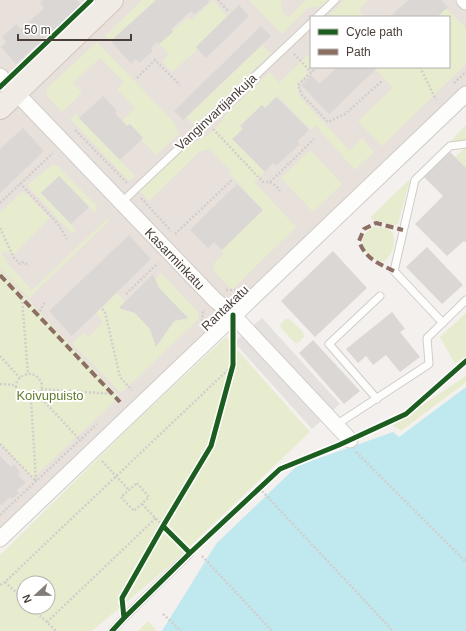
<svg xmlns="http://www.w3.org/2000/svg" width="466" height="631" font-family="Helvetica,sans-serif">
<rect width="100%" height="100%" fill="#f3f0ed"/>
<path fill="#e7e0db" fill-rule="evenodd" d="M0,0H466V92L0,535ZM311,17H449V67H311Z"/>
<path fill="#e7ecce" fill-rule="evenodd" d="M142,0H156L111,41L105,36Z
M213,0L227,16L196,47L198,49L172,72L162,61L169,54L159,44L188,17L192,20Z
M249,0H281L282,12L288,18L306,0H328L322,6L308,8L282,34Z
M344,0H368L359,10L365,17H327Z
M446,8L466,28V64L382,146L358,121L393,88L374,67H449V17H437Z
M97,42L173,121L179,134L156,155L141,139L143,137L130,124L127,126L122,121L135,108L117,89L124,82L100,58L73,83L82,93L62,112L47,96V88Z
M262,45L271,54L195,125L186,118Z
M311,52V66L306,71L308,73L297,84L300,97L350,151L362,138L374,152L355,170L315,125L311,130L278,96L265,108L262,105L240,126L243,129L233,139L265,172L254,182L296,227L232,290L213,270L214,263L224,254L221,252L222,250L263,210L229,173L231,171L209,149L199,152L149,201L138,189L187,147L210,133L223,120L224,116L270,72L279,83Z
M77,113L79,118L135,176L129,181L70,119Z
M466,125V140L449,143Z
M465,148H466V168L455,157Z
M310,150L342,184L313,212L281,178Z
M52,165L58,166L97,206V209L95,213L59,176L41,193L76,230L71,233L28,186L30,183Z
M410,179L398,224L394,225L372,220L371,217Z
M22,192L28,195L50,218L12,256L6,250L1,254L7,261L6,262L32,290L107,219L109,221L29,298L0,267V213Z
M374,227L387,228L393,233C396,246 393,253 384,262C363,259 353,237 374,227Z
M0,270L119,397L33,478L0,443Z
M161,273L197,311L199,319L121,393L72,343L84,333L89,337L103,322L96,313L117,293L125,301L119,308L135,313L150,329L156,346L174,321L188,318L159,288L155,280Z
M466,313V356L455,364L440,337Z
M286,319H290L303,332L304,337L298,343H295L281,328L280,324Z
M226,337L310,432L166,569L92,631H0V555L139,418ZM24,583H48V607H24Z
M466,375V382L401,431L392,425L460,380Z
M148,621L157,631H138Z"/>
<path fill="#e5e1de" d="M262,318L340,404L312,429L234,342Z"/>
<path fill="#bfe8ef" d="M466,387V631H162L216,544L297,466L393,432L399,437Z"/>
<path fill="#dbd7d4" d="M44,0H77L82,5L16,64L1,47L6,42L2,37L16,24L21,29L44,8L40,3Z
M156,0H207L209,2L194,15L191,11L171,29L173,32L159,44L157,42L151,48L153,51L139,63L136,59L131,64L111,41Z
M408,0H441L448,7L437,17H390Z
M239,5L249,16L206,58L196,47Z
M261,26L271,36L183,120L174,111Z
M337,67H374L376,69L329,114L301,85L311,75L319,84Z
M103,96L117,111L115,113L127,126L130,124L143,138L120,160L79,118Z
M276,97L309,130L297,142L300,144L276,166L273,163L265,172L232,139L243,129L240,126L262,105L265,108Z
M23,128L44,151L0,193V149Z
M448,150L466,168V243L464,241L447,256L415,224L443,196L422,175Z
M59,176L89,207L71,224L41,193Z
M237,184L263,210L222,250L214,242L208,248L190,230Z
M129,235L151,259L72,336L49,311Z
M427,247L463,285L442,304L406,267Z
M333,251L367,288L315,337L281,301Z
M153,274L159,288L188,318L174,321L156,347L150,329L135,313L119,308Z
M392,312L405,329L400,332L420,357L400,372L386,355L373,365L366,356L358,363L346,349Z
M313,340L360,391L344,404L299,353Z
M0,456L11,467L14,464L20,472L18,475L26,483L17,490L19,493L12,499L10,497L2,505L0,504Z"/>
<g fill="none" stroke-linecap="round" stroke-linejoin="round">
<defs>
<path id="service" d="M317,17L335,0
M122,202L311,23
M443,323L394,271L415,180L450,146L466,144
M377,399L329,344L380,296
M336,425L429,364L427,338L466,300
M112,631L124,618L190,553"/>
<g id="minor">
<path d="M464,0L466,2"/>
<path id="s1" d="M0,76L215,300L233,315L350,440"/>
<path d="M0,539L466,94"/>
</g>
<path id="primary" d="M0,108L112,0"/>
</defs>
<use href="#service" stroke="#d0ccc9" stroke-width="9"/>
<use href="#minor" stroke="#d0ccc9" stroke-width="17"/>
<use href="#primary" stroke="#d4c7bb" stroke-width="24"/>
<path stroke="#d3cecc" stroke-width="2.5" stroke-dasharray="2 2" stroke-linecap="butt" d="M218,0L229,12
M294,54L311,72
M317,67L298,85L302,95L328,122L345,114L382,81
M420,67L436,100
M137,78L155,60L180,85
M454,83L466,72
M213,129L263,182H270L314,139
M75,130L128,184
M270,182L276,186L280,191
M20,183L58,224L67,239
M141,198L171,231
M0,203L53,153
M0,228L14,258L20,264L24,262L29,266
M175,234L233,179
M226,290H239
M126,294L158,263
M22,298L28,374
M102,309L105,312L120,377L132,390
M38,315L45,301
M201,325L202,324L203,311L205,310
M0,356L20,378
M16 387a13 13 0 1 1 26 0a13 13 0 1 1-26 0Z
M0,384L15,385
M41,389L113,394
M39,396L81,441
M0,444L36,481L31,400
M356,452L466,562
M102,461L129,490
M137,483L149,497L134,511L121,497Z
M262,491L393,631
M142,504L163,526
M0,515L97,424
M202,556L272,631
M5,582L24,600
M0,585L5,582L233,365
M31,607L56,631
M163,614L181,631
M47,622L156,518"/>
<use href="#service" stroke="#fdfdfc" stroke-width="7"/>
<use href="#minor" stroke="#fdfdfc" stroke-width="15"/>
<use href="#primary" stroke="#f1ebe5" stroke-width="22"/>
<path stroke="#8d6e63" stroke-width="4" stroke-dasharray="8 4" stroke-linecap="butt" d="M394,271C377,263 365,258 359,241L364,229L376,223L403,230
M0,275L120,402"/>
<defs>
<path id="cycleway" d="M0,87L91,0
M163,526L211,446L233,365V315
M124,618L122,598L163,526L190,553
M112,631L124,618L190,553L280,469L339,445L406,414L466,361"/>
</defs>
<use href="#cycleway" stroke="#fff" stroke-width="8"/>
<use href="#cycleway" stroke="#1b5e20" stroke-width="5"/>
</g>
<g text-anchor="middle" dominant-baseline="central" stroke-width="4" stroke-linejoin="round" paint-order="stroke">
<g font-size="13" fill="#493e38" stroke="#fff">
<text transform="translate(216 112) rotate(-43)">Vanginvartijankuja</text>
<text stroke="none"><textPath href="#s1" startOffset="253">Kasarminkatu</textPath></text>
<text transform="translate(225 308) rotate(-44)">Rantakatu</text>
</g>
<g font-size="13" fill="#5e7b2c" stroke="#fff">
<text x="50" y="395">Koivupuisto</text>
</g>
</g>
<rect x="310" y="16" width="140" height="52" fill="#ffffff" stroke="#b6b2af"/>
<rect x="318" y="29" width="20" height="6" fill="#1b5e20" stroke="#b6b2af"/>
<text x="346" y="36" font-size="12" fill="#493e38">Cycle path</text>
<rect x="318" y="49" width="20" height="6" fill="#8d6e63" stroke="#b6b2af"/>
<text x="346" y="56" font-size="12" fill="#493e38">Path</text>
<g transform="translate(36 595) rotate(248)"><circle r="19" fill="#ffffff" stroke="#b6b2af"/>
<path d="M0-3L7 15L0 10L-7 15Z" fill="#847c77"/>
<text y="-6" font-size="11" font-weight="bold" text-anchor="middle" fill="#493e38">N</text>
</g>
<path d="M18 34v6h113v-6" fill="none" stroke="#493e38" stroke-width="2"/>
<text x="24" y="34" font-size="12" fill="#493e38" stroke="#ffffff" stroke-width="3" paint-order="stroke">50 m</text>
</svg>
